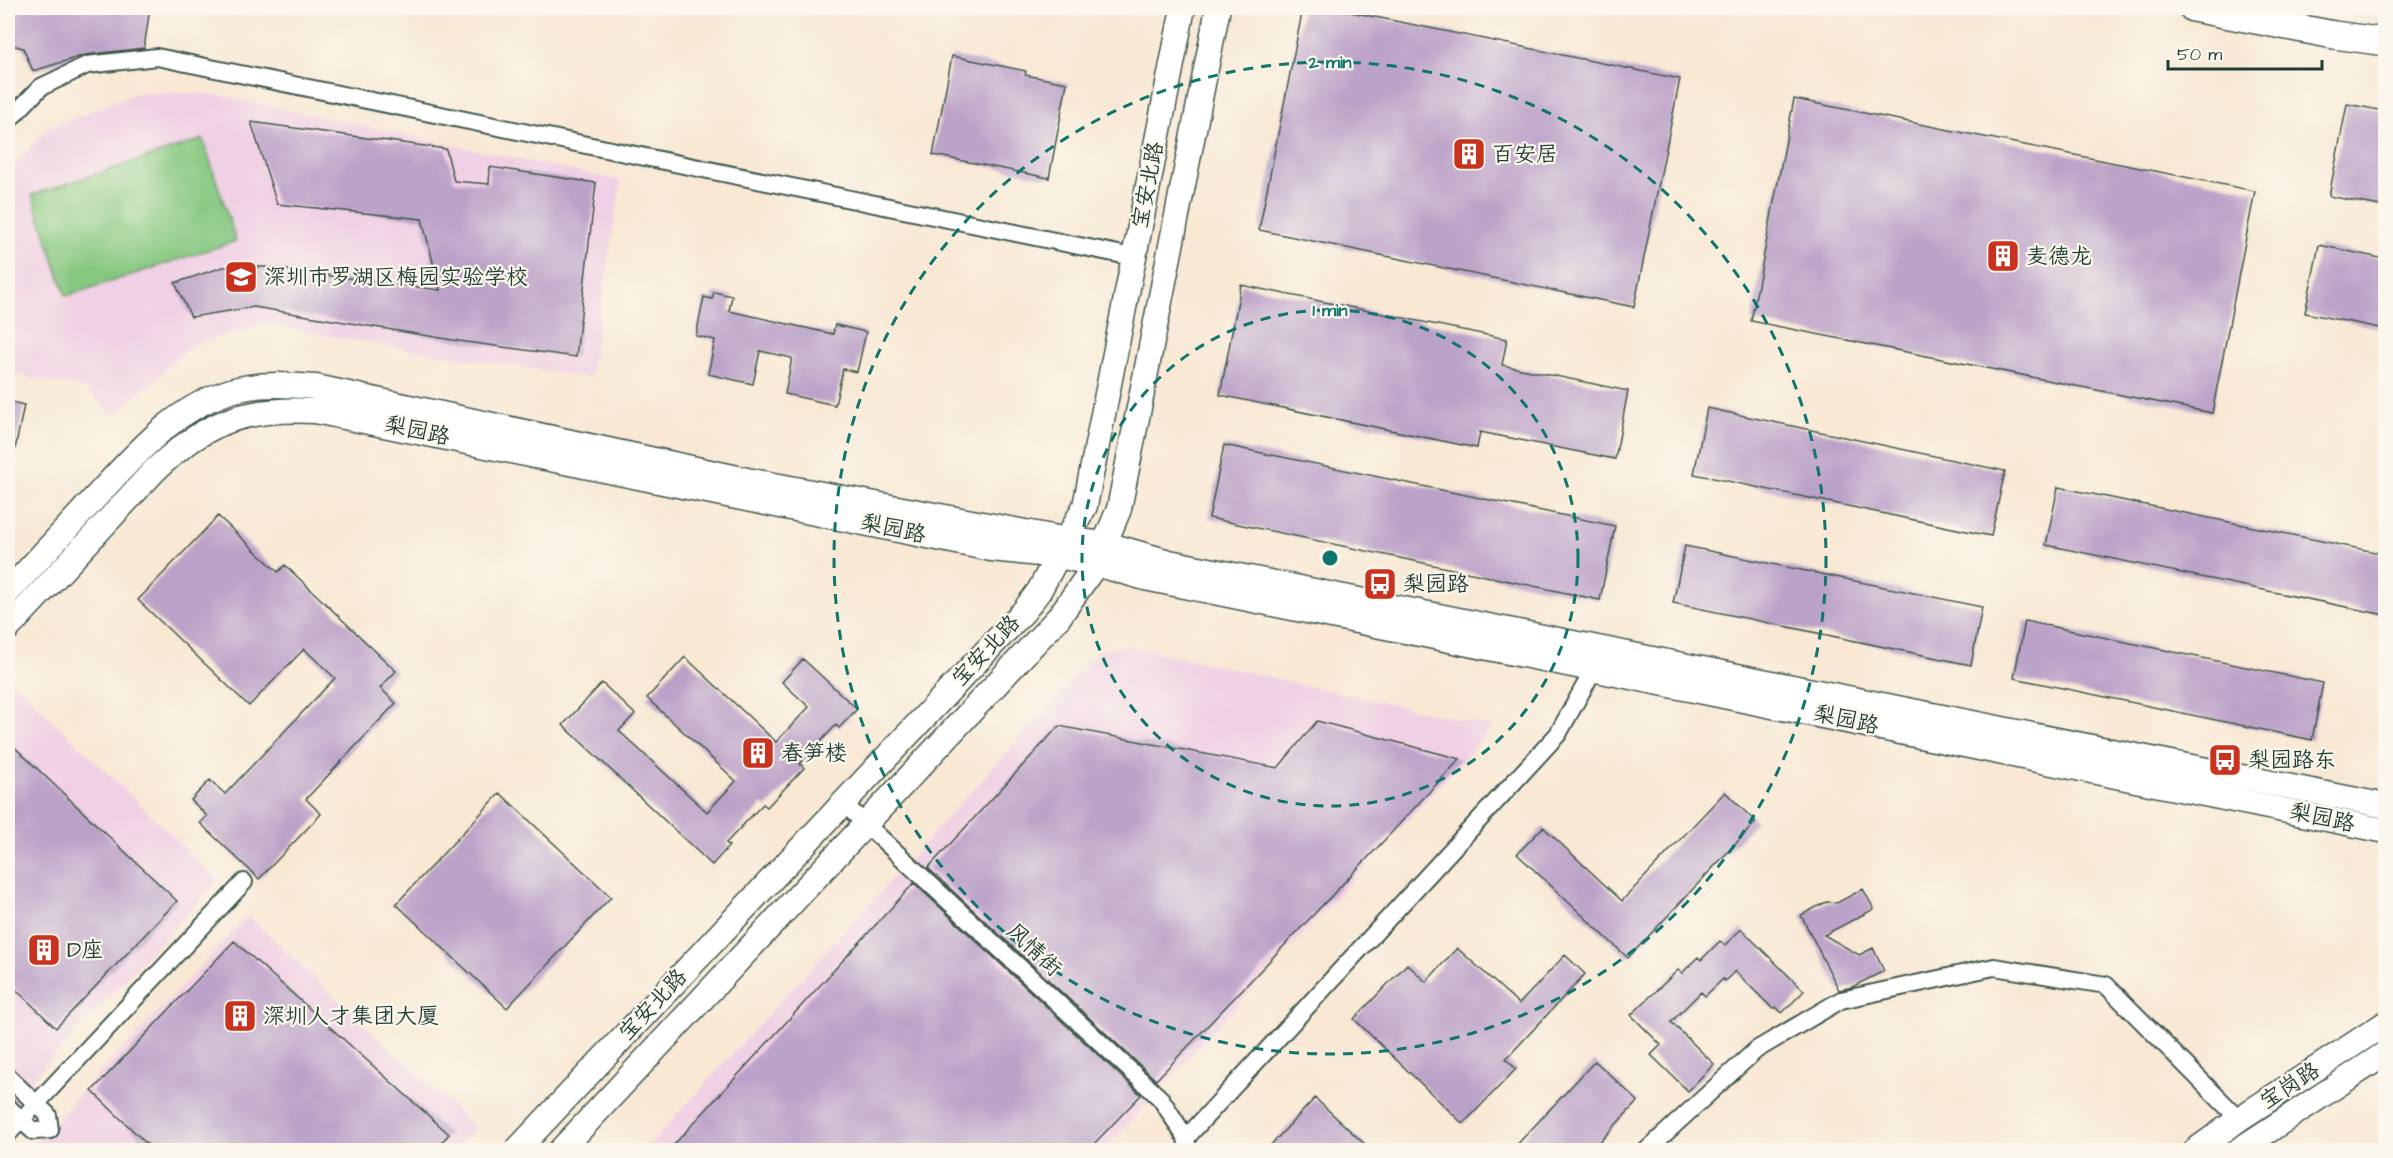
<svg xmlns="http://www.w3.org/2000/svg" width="2393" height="1158" font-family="'Architects Daughter','LXGW WenKai TC',sans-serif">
<rect width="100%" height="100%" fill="#fbf7ec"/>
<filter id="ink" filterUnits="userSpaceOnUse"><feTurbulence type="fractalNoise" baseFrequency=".0167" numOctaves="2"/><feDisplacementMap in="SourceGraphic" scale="12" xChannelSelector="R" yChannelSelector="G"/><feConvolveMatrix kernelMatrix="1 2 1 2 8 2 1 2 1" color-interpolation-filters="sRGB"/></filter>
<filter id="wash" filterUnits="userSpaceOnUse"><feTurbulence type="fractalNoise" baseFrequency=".008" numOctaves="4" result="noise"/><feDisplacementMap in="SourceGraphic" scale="24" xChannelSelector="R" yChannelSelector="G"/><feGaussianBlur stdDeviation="1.35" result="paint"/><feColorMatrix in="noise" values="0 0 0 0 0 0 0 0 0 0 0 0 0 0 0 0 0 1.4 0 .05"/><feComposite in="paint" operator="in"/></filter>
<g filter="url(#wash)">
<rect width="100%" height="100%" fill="#f8e8d4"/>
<path fill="#f0d0e4" d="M139,92L217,95L621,181L590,378L328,336L263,322L191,346L114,416L84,388L8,373V172L49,128Z
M1130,646L1493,727L1104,1150H645L1100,650Z
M8,677L218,880L8,1105Z
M248,916L475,1128L453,1150H28Z"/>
<path fill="#86c880" stroke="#52825a" stroke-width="1.5" d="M203,139L236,241L66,296L32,195Z"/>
<g id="blocks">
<path fill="#bba2c8" d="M8,8H150L144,48L85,55L33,71L23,48L8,44Z
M1303,8H1331L1680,79L1634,307L1259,230Z
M952,56L1026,71L1025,75L1067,83L1049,178L933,155Z
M1794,99L2255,191L2212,413L1751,321Z
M2347,104L2385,111V207L2329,196Z
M251,122L446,149L454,181L489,184L490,167L596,183L576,357L459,341L254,307L191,317L175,283L223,267H264L440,290L422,219L277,204Z
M2319,245L2385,259V329L2305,313Z
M1241,285L1507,339L1502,365L1628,391L1615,459L1480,432L1477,448L1220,395Z
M714,292L732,296L729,311L833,334L835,325L866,332L857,372L843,369L835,405L785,394L792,358L760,351L753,384L708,374L715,340L696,336L704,297L712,299Z
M8,401L24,405L15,450L8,449Z
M1707,408L2005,471L1991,536L1694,474Z
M1224,445L1615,526L1600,600L1209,518Z
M2058,487L2385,554V615L2046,545Z
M218,516L278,572L285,565L396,671L380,688L396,703L306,799L321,814L259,879L200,823L207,816L191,800L210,780L225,794L335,678L304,649L249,706L138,600Z
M1685,546L1982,607L1971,665L1673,603Z
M2025,621L2323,683L2312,740L2014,678Z
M685,657L776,742L809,707L782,682L803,659L857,709L839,728L836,725L800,764L804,768L767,807L763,804L726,843L729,846L712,865L563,725L602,683L635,714L619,731L707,812L736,781L647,698Z
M1317,721L1460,759L1378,847L1156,1080L928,868L1059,726L1278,768Z
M8,741L177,901L56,1028L8,982Z
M1725,792L1756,822L1628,958L1517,854L1543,827L1622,901Z
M500,793L611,897L507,1008L396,904Z
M914,883L1141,1095L1088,1150H669Z
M1863,889L1874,909L1824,935L1859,955L1873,948L1884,971L1852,987L1839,990L1801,915L1826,902L1837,903Z
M1741,929L1804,991L1782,1013L1776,1007L1773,1009L1735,971L1725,981L1723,979L1705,996L1701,992L1671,1022L1714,1064L1688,1091L1651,1055L1661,1045L1631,1015L1678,970L1682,973L1698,957L1701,960L1720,941L1725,945Z
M234,941L449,1134L435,1150H153L92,1091Z
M1457,948L1519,1004L1565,955L1585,974L1506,1059L1516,1069L1463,1124L1354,1019L1407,964L1426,982Z
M1595,1061L1638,1101L1592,1150H1512Z
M1315,1098L1371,1150H1266Z"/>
</g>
</g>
<g filter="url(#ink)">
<use href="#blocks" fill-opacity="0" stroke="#40574c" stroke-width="1.5"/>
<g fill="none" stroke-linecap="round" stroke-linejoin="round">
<defs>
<path id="street" d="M8,121L41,87L87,65L157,57L1133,257
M842,802L1161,1099L1186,1138
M8,1077L48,1115L50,1130L33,1131L8,1107
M8,1134L244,882
M1188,1150L1186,1138L1558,734L1594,669L1595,661
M1647,1150L1756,1050L1841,1000L1994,967L2106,985L2239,1119"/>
<path id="secondary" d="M8,592C36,562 64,531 92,501C134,456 175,405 238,389C264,383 290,385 316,387L747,480L1068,540L1106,544L1169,562L2386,806
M8,628L154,471C205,422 245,407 315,411L991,549L1059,556L1096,564L1145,578L2386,831
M517,1150L1024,611L1039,591L1085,506L1183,8
M561,1150L1059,617L1096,564L1119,509L1218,8
M2196,1150L2239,1119L2386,1023
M2239,1150L2386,1053"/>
<path id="primary" d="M2193,8L2334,35L2386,42"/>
</defs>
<use href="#street" stroke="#40574c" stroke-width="20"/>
<use href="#secondary" stroke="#40574c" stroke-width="27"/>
<use href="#primary" stroke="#40574c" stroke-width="30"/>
<use href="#street" stroke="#fff" stroke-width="16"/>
<use href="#secondary" stroke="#fff" stroke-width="24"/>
<use href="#primary" stroke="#fff" stroke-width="27"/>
</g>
</g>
<g fill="none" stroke="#0f766e" stroke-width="3" stroke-dasharray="10 8">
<circle cx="1330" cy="558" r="248"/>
<circle cx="1330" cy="558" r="496"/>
</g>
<defs>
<symbol id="building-square" viewBox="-11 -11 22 22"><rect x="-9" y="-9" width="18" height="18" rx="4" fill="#c8321e" stroke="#fbf7ec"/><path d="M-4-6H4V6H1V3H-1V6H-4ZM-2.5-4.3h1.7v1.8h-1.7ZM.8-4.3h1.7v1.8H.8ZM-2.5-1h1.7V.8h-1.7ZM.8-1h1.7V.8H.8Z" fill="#fff"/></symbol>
<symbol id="school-square" viewBox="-11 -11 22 22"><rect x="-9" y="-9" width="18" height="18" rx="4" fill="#c8321e" stroke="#fbf7ec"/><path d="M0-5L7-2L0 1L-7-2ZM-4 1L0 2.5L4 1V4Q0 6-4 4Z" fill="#fff"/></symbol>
<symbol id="bus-square" viewBox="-11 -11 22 22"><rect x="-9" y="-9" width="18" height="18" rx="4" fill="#c8321e" stroke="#fbf7ec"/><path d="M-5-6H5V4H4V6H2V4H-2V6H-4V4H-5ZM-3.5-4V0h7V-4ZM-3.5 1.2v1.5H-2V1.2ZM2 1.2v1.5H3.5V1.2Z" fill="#fff"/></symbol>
</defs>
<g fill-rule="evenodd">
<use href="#building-square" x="1450" y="135" width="38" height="38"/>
<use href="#building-square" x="1984" y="237" width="38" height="38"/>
<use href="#school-square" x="222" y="258" width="38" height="38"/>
<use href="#bus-square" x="1361" y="565" width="38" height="38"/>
<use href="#building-square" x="739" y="734" width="38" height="38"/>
<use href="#bus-square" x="2206" y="741" width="38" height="38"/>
<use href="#building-square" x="25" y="931" width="38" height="38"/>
<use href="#building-square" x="221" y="997" width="38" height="38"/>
</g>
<g text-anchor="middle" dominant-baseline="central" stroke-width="4.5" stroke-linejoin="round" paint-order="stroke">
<g font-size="22" fill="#1f3d34" stroke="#fbf7ec" text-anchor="start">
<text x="1492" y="154">百安居</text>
<text x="2026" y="256">麦德龙</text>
<text x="264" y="277">深圳市罗湖区梅园实验学校</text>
<text x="1403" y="584">梨园路</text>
<text x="781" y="753">春笋楼</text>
<text x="2248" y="760">梨园路东</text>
<text x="67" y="950">D座</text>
<text x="263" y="1016">深圳人才集团大厦</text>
</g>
<g font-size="22" fill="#1f3d34" stroke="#fbf7ec">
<text transform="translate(1148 185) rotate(-79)">宝安北路</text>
<text transform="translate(417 431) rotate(12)">梨园路</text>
<text transform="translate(893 529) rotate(12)">梨园路</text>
<text transform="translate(986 651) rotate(-47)">宝安北路</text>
<text transform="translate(1846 720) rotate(12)">梨园路</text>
<text transform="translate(2322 818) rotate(12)">梨园路</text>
<text transform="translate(1034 950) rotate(43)">风情街</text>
<text transform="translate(653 1005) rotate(-47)">宝安北路</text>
<text transform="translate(2290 1086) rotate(-33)">宝岗路</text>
</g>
</g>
<circle cx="1330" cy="558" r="9" fill="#0f766e" stroke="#fbf7ec" stroke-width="3"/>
<g font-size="18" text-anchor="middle" font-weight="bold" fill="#0f766e" stroke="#fbf7ec" stroke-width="4.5" stroke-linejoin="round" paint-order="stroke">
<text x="1330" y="68">2 min</text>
<text x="1330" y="316">1 min</text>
</g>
<rect width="2393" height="1158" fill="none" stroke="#fbf7ec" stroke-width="30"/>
<path d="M2168 60v9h154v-9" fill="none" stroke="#1f3d34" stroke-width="3"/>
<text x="2177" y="60" font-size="18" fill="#1f3d34" stroke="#fbf7ec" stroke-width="4.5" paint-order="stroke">50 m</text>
</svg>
